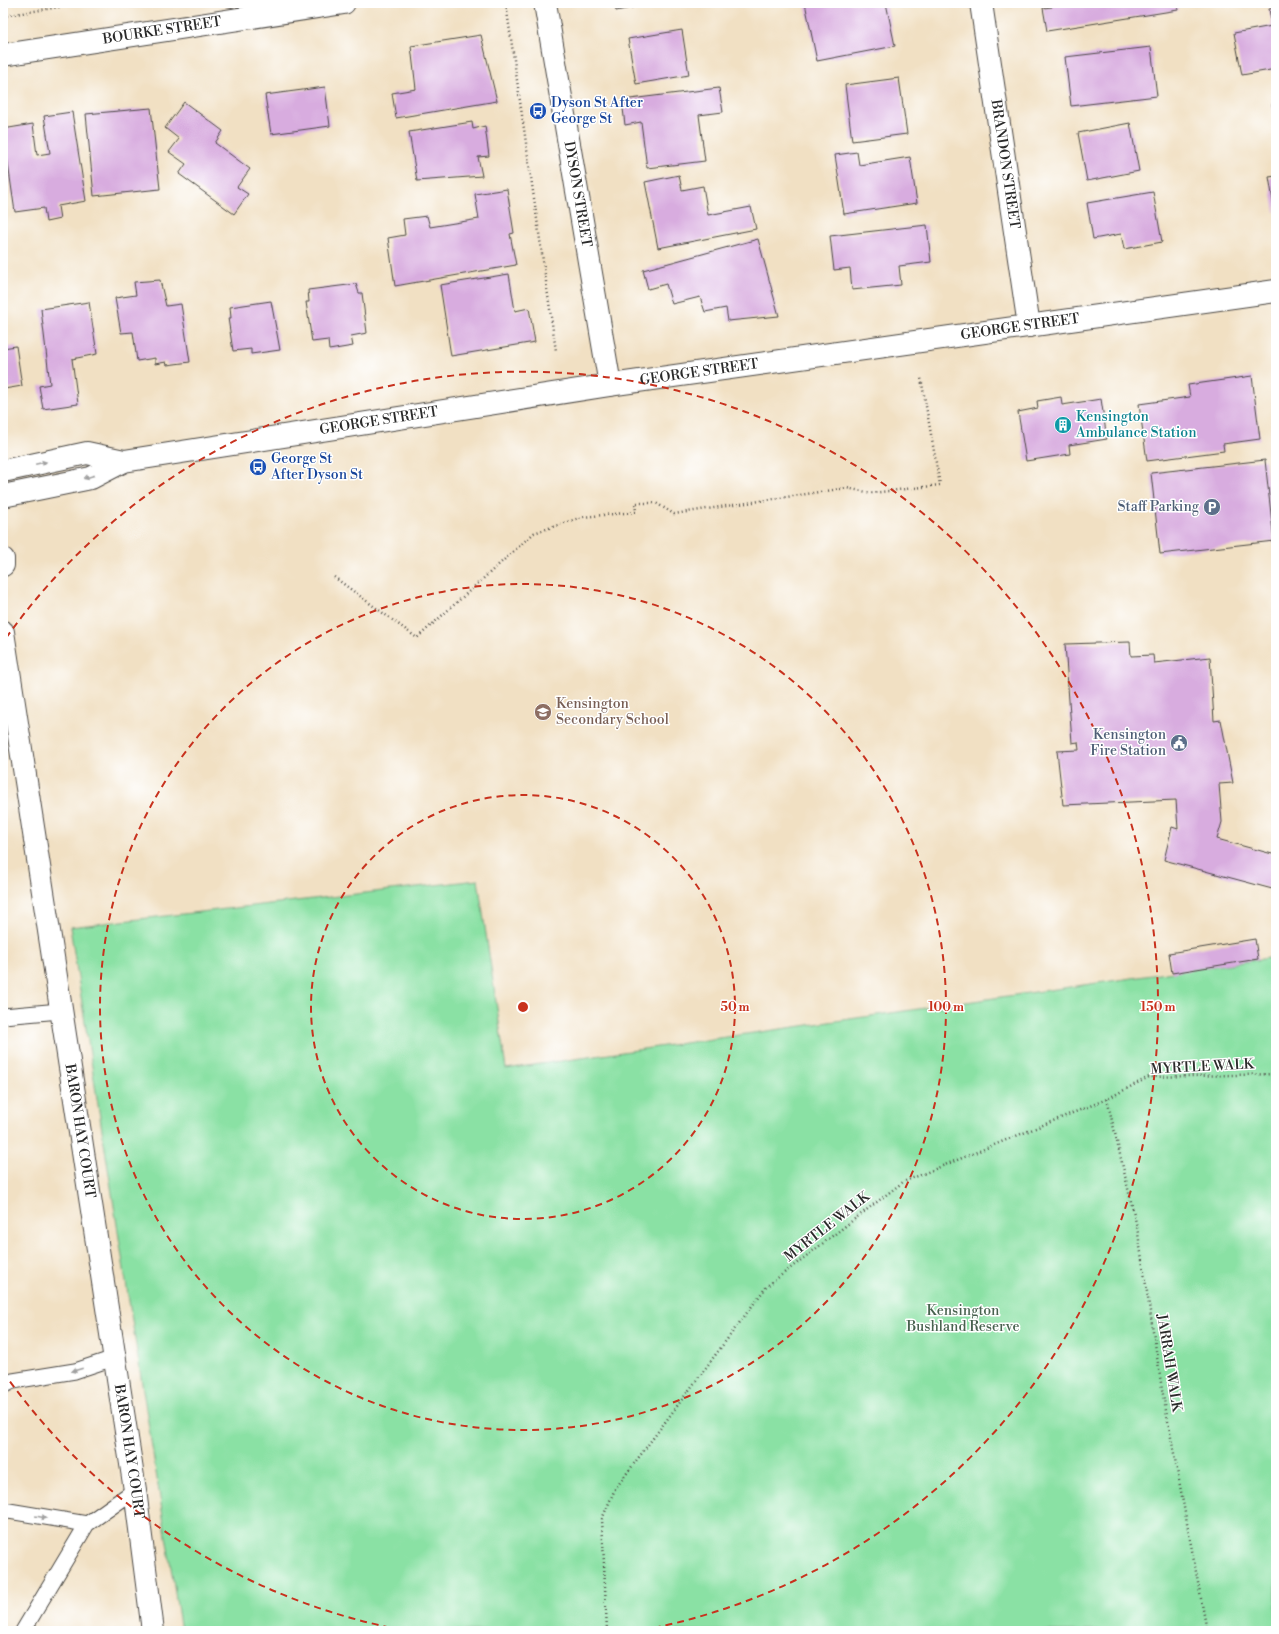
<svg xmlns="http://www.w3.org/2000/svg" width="1279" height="1634" font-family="'Libre Bodoni',serif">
<rect width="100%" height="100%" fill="#fff"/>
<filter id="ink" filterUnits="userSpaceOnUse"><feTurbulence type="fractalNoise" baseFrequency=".025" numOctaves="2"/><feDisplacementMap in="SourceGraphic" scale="8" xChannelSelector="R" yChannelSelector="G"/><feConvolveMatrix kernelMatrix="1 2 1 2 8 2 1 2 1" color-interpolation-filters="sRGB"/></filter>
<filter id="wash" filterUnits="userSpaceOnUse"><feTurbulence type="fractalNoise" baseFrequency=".012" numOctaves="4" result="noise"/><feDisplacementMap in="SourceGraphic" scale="16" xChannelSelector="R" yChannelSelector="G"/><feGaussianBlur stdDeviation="0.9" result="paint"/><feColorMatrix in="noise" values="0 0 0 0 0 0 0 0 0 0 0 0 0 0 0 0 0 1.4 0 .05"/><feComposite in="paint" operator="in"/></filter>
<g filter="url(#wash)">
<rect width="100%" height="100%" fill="#f1e0c3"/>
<path fill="#8ae1a4" stroke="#5a8668" d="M478,880L506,1069L1276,957V1631H181L70,927Z"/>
<g id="blocks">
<path fill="#d8acdf" d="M614,3H651V4L616,11Z
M805,3H886L895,46L817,61Z
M1051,3H1177L1178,10L1047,31L1043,8L1052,7Z
M1276,8V69L1242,75L1234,33L1272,26L1269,9Z
M682,30L689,75L636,84L628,39Z
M481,35L497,101L396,118L392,93L416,89L411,46Z
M1151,47L1157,96L1071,106L1065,57Z
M899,78L907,134L852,141L845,85Z
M325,87L330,126L271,134L265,95Z
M719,88L723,112L699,115L705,161L647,168L641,122L625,125L622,100Z
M184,102L223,131L215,143L250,169L237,187L248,194L234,214L179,174L186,164L169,152L179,139L165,128Z
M1272,104H1276V123H1275Z
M151,108L160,189L94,196L86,114Z
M72,112L86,201L58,206L60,219L46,222L44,208L15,212L3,129L33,124L37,155L50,153L44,116Z
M472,122L473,129L485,126L489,156L478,157L482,176L417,181L409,132Z
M1130,123L1139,171L1087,181L1078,133Z
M857,152L859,165L910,157L917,203L844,214L835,155Z
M679,175L682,190L703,186L708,215L751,207L756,229L658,248L645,182Z
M1276,176V212H1275L1269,177Z
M507,189L514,233L510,234L516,265L395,286L388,238L405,235L403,219L427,216L430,227L479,219L475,194Z
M1153,192L1162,242L1124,249L1121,234L1093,239L1087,203Z
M927,225L931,262L899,266L901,285L852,290L850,268L834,270L830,236Z
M758,239L779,316L728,321L726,308L705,312L700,297L672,304L666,284L648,289L643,270Z
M509,274L515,311L529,308L535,342L451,356L440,285Z
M160,280L166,306L181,304L190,362L167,365L166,362L155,364V358L137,361L133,332L121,333L115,298L136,295L134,282Z
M356,284L359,293H362L367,333L351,336L353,346L329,350L328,340L312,342L306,302H309L308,290Z
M271,301L280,350L251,354V349L233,351L228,318H231L230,307Z
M89,302L97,354L72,359L78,404L43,409L39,386L50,384L41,309Z
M16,346L22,386L4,389L5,399L3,400V348Z
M1252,376L1260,439L1223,444L1224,451L1147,461L1139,404L1190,397L1188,385Z
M1061,397L1062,405L1101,399L1107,439L1069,445L1070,454L1026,461L1018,412L1038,408L1037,401Z
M1265,460L1274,541L1160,554L1151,473Z
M1130,642L1131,656L1153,655L1154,663L1210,657L1214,721L1221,720L1233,783L1219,784L1222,822L1217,839L1276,855V890L1164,860L1172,827L1178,829L1176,800L1063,805L1057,751L1079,750L1078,742L1072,743L1065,644Z
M1255,939L1258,959L1172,973L1169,953Z"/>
</g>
</g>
<g filter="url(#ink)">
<use href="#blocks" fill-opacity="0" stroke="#494642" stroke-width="1"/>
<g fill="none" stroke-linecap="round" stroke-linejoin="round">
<defs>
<path id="lane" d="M3,1016L60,1011
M3,1386L13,1381L75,1371L114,1358
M3,1510L87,1524
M23,1631L87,1524L135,1490"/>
<g id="street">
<path id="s1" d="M545,3L610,385"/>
<path id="s2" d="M981,3L1029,326"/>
<path id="s3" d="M3,55L344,3"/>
<path d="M3,559V565"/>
<path id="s4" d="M3,632L135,1490L153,1631"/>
</g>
<g id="secondary">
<path d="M3,471L87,453L124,461"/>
<path id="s5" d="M3,496L91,478L124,461L610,385L1276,291"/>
</g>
</defs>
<use href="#lane" stroke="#494642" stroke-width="17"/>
<use href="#street" stroke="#494642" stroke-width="24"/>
<use href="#secondary" stroke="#494642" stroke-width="24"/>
<path stroke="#494642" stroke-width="2.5" stroke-dasharray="1 3" stroke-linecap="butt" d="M506,4L556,351
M3,16L85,3
M334,577L417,638L534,533L582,517L636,512L635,503H656L674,514L846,488L872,493L940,485L921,378
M1107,1099L1137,1227L1162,1389L1207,1631
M607,1631L602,1519L615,1489L767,1286L903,1182L1107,1099L1149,1077L1276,1074"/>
<use href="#lane" stroke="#fff" stroke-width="15"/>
<use href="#street" stroke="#fff" stroke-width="22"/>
<use href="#secondary" stroke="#fff" stroke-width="22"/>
</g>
<defs><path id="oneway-solid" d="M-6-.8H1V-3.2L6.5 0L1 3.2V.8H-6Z"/></defs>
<g fill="#a0a0a0">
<use href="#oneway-solid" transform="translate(41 463) rotate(-12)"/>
<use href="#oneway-solid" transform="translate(89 477) rotate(163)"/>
<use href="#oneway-solid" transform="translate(77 1370) rotate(164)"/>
<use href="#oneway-solid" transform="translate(41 1517) rotate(10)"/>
</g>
</g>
<g fill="none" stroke="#c8321e" stroke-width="2" stroke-dasharray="7 5">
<circle cx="523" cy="1007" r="212"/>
<circle cx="523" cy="1007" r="423"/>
<path d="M402 1630A635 635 0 0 1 6 1376M6 638A635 635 0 1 1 644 1630"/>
</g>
<defs>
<symbol id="bus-disc" viewBox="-11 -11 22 22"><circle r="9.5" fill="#1a4fb4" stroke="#fff"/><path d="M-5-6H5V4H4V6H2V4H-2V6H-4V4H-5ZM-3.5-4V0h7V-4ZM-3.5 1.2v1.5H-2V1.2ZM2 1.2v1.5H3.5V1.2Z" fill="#fff"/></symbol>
<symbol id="building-disc" viewBox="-11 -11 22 22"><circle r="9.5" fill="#0f9aa8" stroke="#fff"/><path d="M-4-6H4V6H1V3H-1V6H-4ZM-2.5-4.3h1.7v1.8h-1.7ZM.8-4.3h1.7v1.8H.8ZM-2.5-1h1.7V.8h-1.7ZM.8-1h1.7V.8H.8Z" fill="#fff"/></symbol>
<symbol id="parking-disc" viewBox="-11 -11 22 22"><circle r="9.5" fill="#5c6f8a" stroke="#fff"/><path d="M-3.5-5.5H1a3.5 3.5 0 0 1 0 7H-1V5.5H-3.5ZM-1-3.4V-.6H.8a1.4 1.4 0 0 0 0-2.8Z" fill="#fff"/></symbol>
<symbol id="school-disc" viewBox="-11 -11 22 22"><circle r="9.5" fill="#8d6e63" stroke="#fff"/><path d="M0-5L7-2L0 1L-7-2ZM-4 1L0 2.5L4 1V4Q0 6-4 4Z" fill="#fff"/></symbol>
<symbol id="civic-disc" viewBox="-11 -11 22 22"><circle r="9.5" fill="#5c6f8a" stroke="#fff"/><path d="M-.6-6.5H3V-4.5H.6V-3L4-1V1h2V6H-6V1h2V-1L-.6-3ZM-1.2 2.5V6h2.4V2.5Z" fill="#fff"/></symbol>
</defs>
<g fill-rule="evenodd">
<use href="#bus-disc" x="528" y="101" width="20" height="20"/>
<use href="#building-disc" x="1053" y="415" width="20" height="20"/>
<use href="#bus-disc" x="248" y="457" width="20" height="20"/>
<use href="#parking-disc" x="1202" y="497" width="20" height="20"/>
<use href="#school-disc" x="533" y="702" width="20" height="20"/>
<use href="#civic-disc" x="1169" y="733" width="20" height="20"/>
</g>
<g text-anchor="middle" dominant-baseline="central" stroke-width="3" stroke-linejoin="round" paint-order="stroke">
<g font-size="14" fill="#2b2b2b" stroke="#fff">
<text stroke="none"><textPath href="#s3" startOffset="161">BOURKE STREET</textPath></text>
<text stroke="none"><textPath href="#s2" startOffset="163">BRANDON STREET</textPath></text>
<text stroke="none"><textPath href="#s1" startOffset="194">DYSON STREET</textPath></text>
<text stroke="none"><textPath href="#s5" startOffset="1033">GEORGE STREET</textPath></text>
<text stroke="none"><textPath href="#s5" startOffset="709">GEORGE STREET</textPath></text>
<text stroke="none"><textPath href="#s5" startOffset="385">GEORGE STREET</textPath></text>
<text transform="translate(1202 1067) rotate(-3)">MYRTLE WALK</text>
<text stroke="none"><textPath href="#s4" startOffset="505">BARON HAY COURT</textPath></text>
<text transform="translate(827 1227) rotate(-38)">MYRTLE WALK</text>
<text transform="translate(1169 1363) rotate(81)">JARRAH WALK</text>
<text stroke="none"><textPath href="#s4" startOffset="829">BARON HAY COURT</textPath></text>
</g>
<g font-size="14" fill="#164399" stroke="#fff" text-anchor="start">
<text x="551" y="103">Dyson St After<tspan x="551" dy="16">George St</tspan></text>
<text x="271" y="459">George St<tspan x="271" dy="16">After Dyson St</tspan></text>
</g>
<g font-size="14" fill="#0d838f" stroke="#fff" text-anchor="start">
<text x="1076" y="417">Kensington<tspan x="1076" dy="16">Ambulance Station</tspan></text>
</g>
<g font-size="14" fill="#4e5e75" stroke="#fff" text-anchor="end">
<text x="1199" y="507">Staff Parking</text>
<text x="1166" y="735">Kensington<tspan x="1166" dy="16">Fire Station</tspan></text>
</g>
<g font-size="14" fill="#785e54" stroke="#fff" text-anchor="start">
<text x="556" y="704">Kensington<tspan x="556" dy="16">Secondary School</tspan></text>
</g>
<g font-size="14" fill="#48624f" stroke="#fff">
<text x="963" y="1311">Kensington<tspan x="963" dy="16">Bushland Reserve</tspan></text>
</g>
</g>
<circle cx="523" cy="1007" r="6" fill="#c8321e" stroke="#fff" stroke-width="2"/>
<g font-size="12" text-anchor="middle" font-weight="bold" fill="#c8321e" stroke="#fff" stroke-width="3" stroke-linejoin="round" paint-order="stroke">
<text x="735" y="1011">50 m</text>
<text x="946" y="1011">100 m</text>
<text x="1158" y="1011">150 m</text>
</g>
<rect width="1279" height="1634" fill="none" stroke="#fff" stroke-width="16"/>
</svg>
